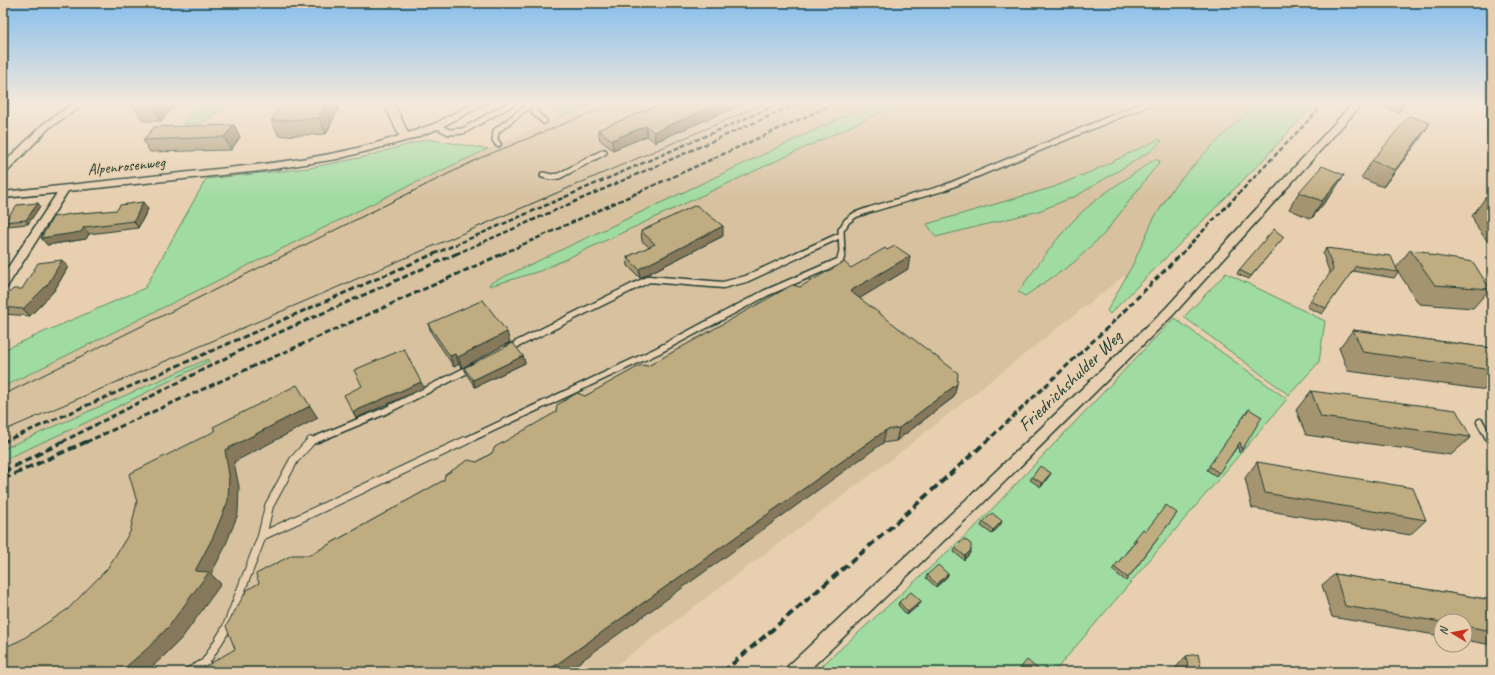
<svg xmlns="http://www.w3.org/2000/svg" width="1495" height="675" font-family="Caveat,sans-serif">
<rect width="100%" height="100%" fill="#e7cfaf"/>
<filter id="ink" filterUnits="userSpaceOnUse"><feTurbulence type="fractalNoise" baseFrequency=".025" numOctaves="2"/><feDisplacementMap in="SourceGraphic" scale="8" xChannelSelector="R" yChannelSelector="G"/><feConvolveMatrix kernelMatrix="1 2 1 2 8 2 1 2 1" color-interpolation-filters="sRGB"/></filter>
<g filter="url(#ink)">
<path fill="#d7c19f" d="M595,103H1315L1293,127L1150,255L889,461L607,672H3V387L404,188L561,116Z"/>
<path fill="#a0dba1" stroke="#608c6a" d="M200,103H230L201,124H183Z
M547,103H595L561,116Z
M890,103V108L540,271L490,286L489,284L870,104Z
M1256,103H1315L1261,162L1110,314L1107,311L1133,264L1153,220L1173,188L1206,152Z
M427,139L488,149L404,188L3,387V350L145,288L206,179L309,168L364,157Z
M1159,139L1162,141L1151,151L1078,195L1039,211L936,237L927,224L1054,187L1095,170Z
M1155,159L1160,161L1104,234L1072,264L1025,296L1018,292C1038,265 1057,236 1081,213C1103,192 1130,177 1155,159Z
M1226,273L1325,321L1319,362L1289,395L1184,317Z
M1174,318L1287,399L1054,672H815L977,525Z
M208,359L209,361L83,424L3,460V449Z"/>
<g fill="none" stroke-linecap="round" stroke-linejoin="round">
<defs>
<path id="service-far2" d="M533,103L534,112L544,121
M437,126L449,132L463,131L512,103
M498,144L495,140L496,131L532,103
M543,175L551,177L559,176L604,152
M799,254L839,236
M842,254L841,230L847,221L855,215L869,210L944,188L1148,103"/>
<path id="service-far1" d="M509,348L649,279L723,285L746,279L802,253
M1480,422L1491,442
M310,442L385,411L473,367
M463,442L657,351L766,293L840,261L842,253"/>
<path id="service" d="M1491,441L1492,443
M262,536L269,506L294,460L311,441
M188,672L205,663L226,629L262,536L465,441"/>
<path id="minor" d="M74,103H86L49,128L7,172L3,173V164L43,124Z
M384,103H394L408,133L434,124L474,103H487L440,128L409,140L337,159L261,171L68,191L7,287L3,288V275L57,193L3,198V192C68,185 134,178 199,171C266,164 335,158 399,136Z
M1353,103H1363L1173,315L980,506L807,672H785L788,666L970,496L1165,309Z"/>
</defs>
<use href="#service-far2" stroke="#1f3d34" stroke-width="8"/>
<use href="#service-far1" stroke="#1f3d34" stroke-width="9"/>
<use href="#service" stroke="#1f3d34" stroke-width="10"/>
<use href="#minor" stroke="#1f3d34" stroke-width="3"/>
<use href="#service-far2" stroke="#e7cfaf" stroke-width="5"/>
<use href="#service-far1" stroke="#e7cfaf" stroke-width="6"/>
<use href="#service" stroke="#e7cfaf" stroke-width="8"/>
<use href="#minor" fill="#e7cfaf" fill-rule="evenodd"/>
<path stroke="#1f3d34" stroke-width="1" d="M3,395L480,158L615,103
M3,431L766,103"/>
<path stroke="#1f3d34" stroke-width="2.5" stroke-dasharray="5 2.5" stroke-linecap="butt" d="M434,254L781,103
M456,254L799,103
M502,254L836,103
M1181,254L1325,103"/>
<path stroke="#1f3d34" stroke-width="3" stroke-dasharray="6 3" stroke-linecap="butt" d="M3,442L436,253
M62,442L251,345L458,253
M86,442L504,253
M986,442L1109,326L1182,253"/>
<path stroke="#1f3d34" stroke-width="4" stroke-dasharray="8 4" stroke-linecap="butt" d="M3,442L6,441
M3,472L64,441
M3,479L88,441
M723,672L880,537L987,441"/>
</g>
<path fill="#a5946f" stroke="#1f3d34" d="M132,103H176L161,121H143Z
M282,103H341L326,134L279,136L271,121Z
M663,103H744L655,142L647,136L613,150L600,140L598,130Z
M1381,103H1406L1398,112L1379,106Z
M1430,123L1419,140L1383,187L1361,178L1372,161Z
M234,125L240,137L231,150L150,152L143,140Z
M1299,192H1333L1311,219L1289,209Z
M1486,197L1492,198V247L1478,229L1472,216Z
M40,206L28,224L7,226L4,222Z
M148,209L138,228L89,234L86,239L47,245L71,214Z
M641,231L723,236L640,278L628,266L627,257L649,247L642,241Z
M1281,240L1249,279L1237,274L1239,270Z
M1326,248L1396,268L1410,250L1430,255L1490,289L1473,308L1419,304L1397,270L1398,272L1394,278L1352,271L1322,314L1307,307L1330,274L1323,254Z
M68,267L54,291L30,316L3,314V299Z
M851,268L908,269L860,298L954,397L896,441L883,443L235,649L310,555L477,462L585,396L648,366L800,287Z
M428,324L510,342L462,368L459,364L454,367L432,334Z
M1353,330L1492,348V385L1487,390L1348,371L1339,348Z
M523,356L525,363L475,387L467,375L464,368Z
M1311,391L1471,437L1451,455L1306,435L1296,410Z
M1249,409L1242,450L1239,453L1238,446L1216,476L1207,470Z
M1257,462L1426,520L1410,535L1252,508L1245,478Z
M1051,473L1049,476L1041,487L1030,480L1032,477Z
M1177,513L1126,581L1112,570L1134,543L1133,542L1135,539L1146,531Z
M983,522L1001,524L992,534L981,526Z
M955,548L971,550L970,553L964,560L954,552Z
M948,574L947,577L936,587L926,578L927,575Z
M1335,574L1492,600V645L1465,640V621H1441V636L1332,617L1322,585Z
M921,601L920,604L907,615L898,605L899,602Z
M1186,656L1202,672H1172Z"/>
<path fill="#86785a" stroke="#1f3d34" d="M151,103H176L161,121Z
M327,103H341L326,134L319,118Z
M721,103H744L655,142L654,132Z
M1404,103H1406L1398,112Z
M1430,123L1419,140L1383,187L1395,170Z
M234,125L240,137L231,150L224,137Z
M646,126L647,136L613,150L612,140Z
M1344,175L1333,192L1311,219L1322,201Z
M143,202L148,209L138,228L134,221Z
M38,203L40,206L28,224L26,220Z
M723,226V236L640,278L639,269Z
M84,227L89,234L86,239L47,245L41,238Z
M910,256L908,269L849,305L850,291Z
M62,260L68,267L54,291L30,316L23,309Z
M507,332L510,342L462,368L458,357Z
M455,354L459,364L454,367L450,356Z
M523,356L525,363L475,387L473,380Z
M421,382L424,388L356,418L353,412Z
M957,384L954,397L896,441L899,428Z
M310,406L318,418L234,462L239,487L238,514L224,549L211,574L221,584L182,638L163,657L146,672H120L195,571L225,450Z
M886,430L883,443L566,672H546Z
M1051,473L1049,476L1041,487L1042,483Z
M1002,521L1001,524L992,534L993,530Z
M971,550L970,553L964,560L965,556Z
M948,574L947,577L936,587L937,584Z
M921,601L920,604L907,615L908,612Z"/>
<path fill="#c0ac81" stroke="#1f3d34" d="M282,103H327L319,118L271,121Z
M663,103H721L654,132L646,126L612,140L598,130Z
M1409,116L1430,123L1395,170L1372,161Z
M234,125L224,137L143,140L154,127Z
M1322,166L1344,175L1322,201L1299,192Z
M1486,197L1492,198V208Z
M143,202L134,221L84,227L81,232L41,238L53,217L71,214L117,210L120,205Z
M38,203L26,220L4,222L17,205Z
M696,205L723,226L639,269L627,257L655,244L641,231Z
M1274,229L1284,237L1251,276L1239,270Z
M895,246L910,256L850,291L958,373L957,384L899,428L886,430L546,672H196L235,649L226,626L247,590L259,583L256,574L292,555H310L444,480L445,475L468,460L477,462L492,453L495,447L556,412L557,405L577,393L585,396L641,365L648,366L792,285L800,287L844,262L851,268L885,248L887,250Z
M1326,248L1391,256L1398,272L1356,266L1326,308L1310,301L1333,269Z
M1410,250L1428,252L1430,255L1473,262L1490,289L1435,285Z
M62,260L48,284L23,309L3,307V299L13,289H22L38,263Z
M483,300L507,332L458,357L455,354L450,356L428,324Z
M1353,330L1492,348V370L1363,352Z
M513,343L523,356L473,380L464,368Z
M404,349L421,382L353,412L344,395L362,386L354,370Z
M297,385L310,406L225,450L229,475L228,501L213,537L195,571L209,572L169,626L149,647L120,672H3V648L21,640L68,609L107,569L130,532L137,502L129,474L215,431L213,427Z
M1311,391L1456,410L1471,437L1321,417Z
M1249,409L1262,417L1242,450L1240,442L1219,473L1209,466Z
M1257,462L1413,488L1426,520L1265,493Z
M1040,466L1051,473L1042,483L1032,477Z
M1166,505L1177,513L1128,578L1114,567L1137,540L1135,539L1143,529L1146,531Z
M992,513L1002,521L993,530L983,522Z
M964,539L971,544V550L965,556L955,548Z
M938,565L948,574L937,584L927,575Z
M1335,574L1492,600V631L1465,626V621H1441V622L1345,606Z
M911,592L921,601L908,612L899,602Z
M1198,654L1202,672H1189L1186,656Z
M1027,660L1041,672H1020L1018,671Z"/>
</g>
<linearGradient id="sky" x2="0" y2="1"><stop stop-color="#87beed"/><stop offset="0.52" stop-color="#f4e9db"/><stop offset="1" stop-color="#f4e9db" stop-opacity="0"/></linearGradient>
<rect width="1495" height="198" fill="url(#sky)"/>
<g text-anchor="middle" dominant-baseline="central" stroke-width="3.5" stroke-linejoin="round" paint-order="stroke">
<g font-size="16" fill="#1f3d34" stroke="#e7cfaf">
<text transform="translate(126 166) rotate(-6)">Alpenrosenweg</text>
</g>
<g font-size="19" fill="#1f3d34" stroke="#e7cfaf">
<text transform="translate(1070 381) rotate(-44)">Friedrichshulder Weg</text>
</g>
</g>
<rect width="1495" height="675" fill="none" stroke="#e7cfaf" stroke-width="16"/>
<rect x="8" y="8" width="1479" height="659" fill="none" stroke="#1f3d34" stroke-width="1.5" filter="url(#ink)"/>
<g transform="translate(1453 633) rotate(280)"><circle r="19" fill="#e7cfaf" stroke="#97957e"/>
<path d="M0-3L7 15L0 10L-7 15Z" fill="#c8321e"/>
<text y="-6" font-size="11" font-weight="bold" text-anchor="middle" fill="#1f3d34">N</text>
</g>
</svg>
